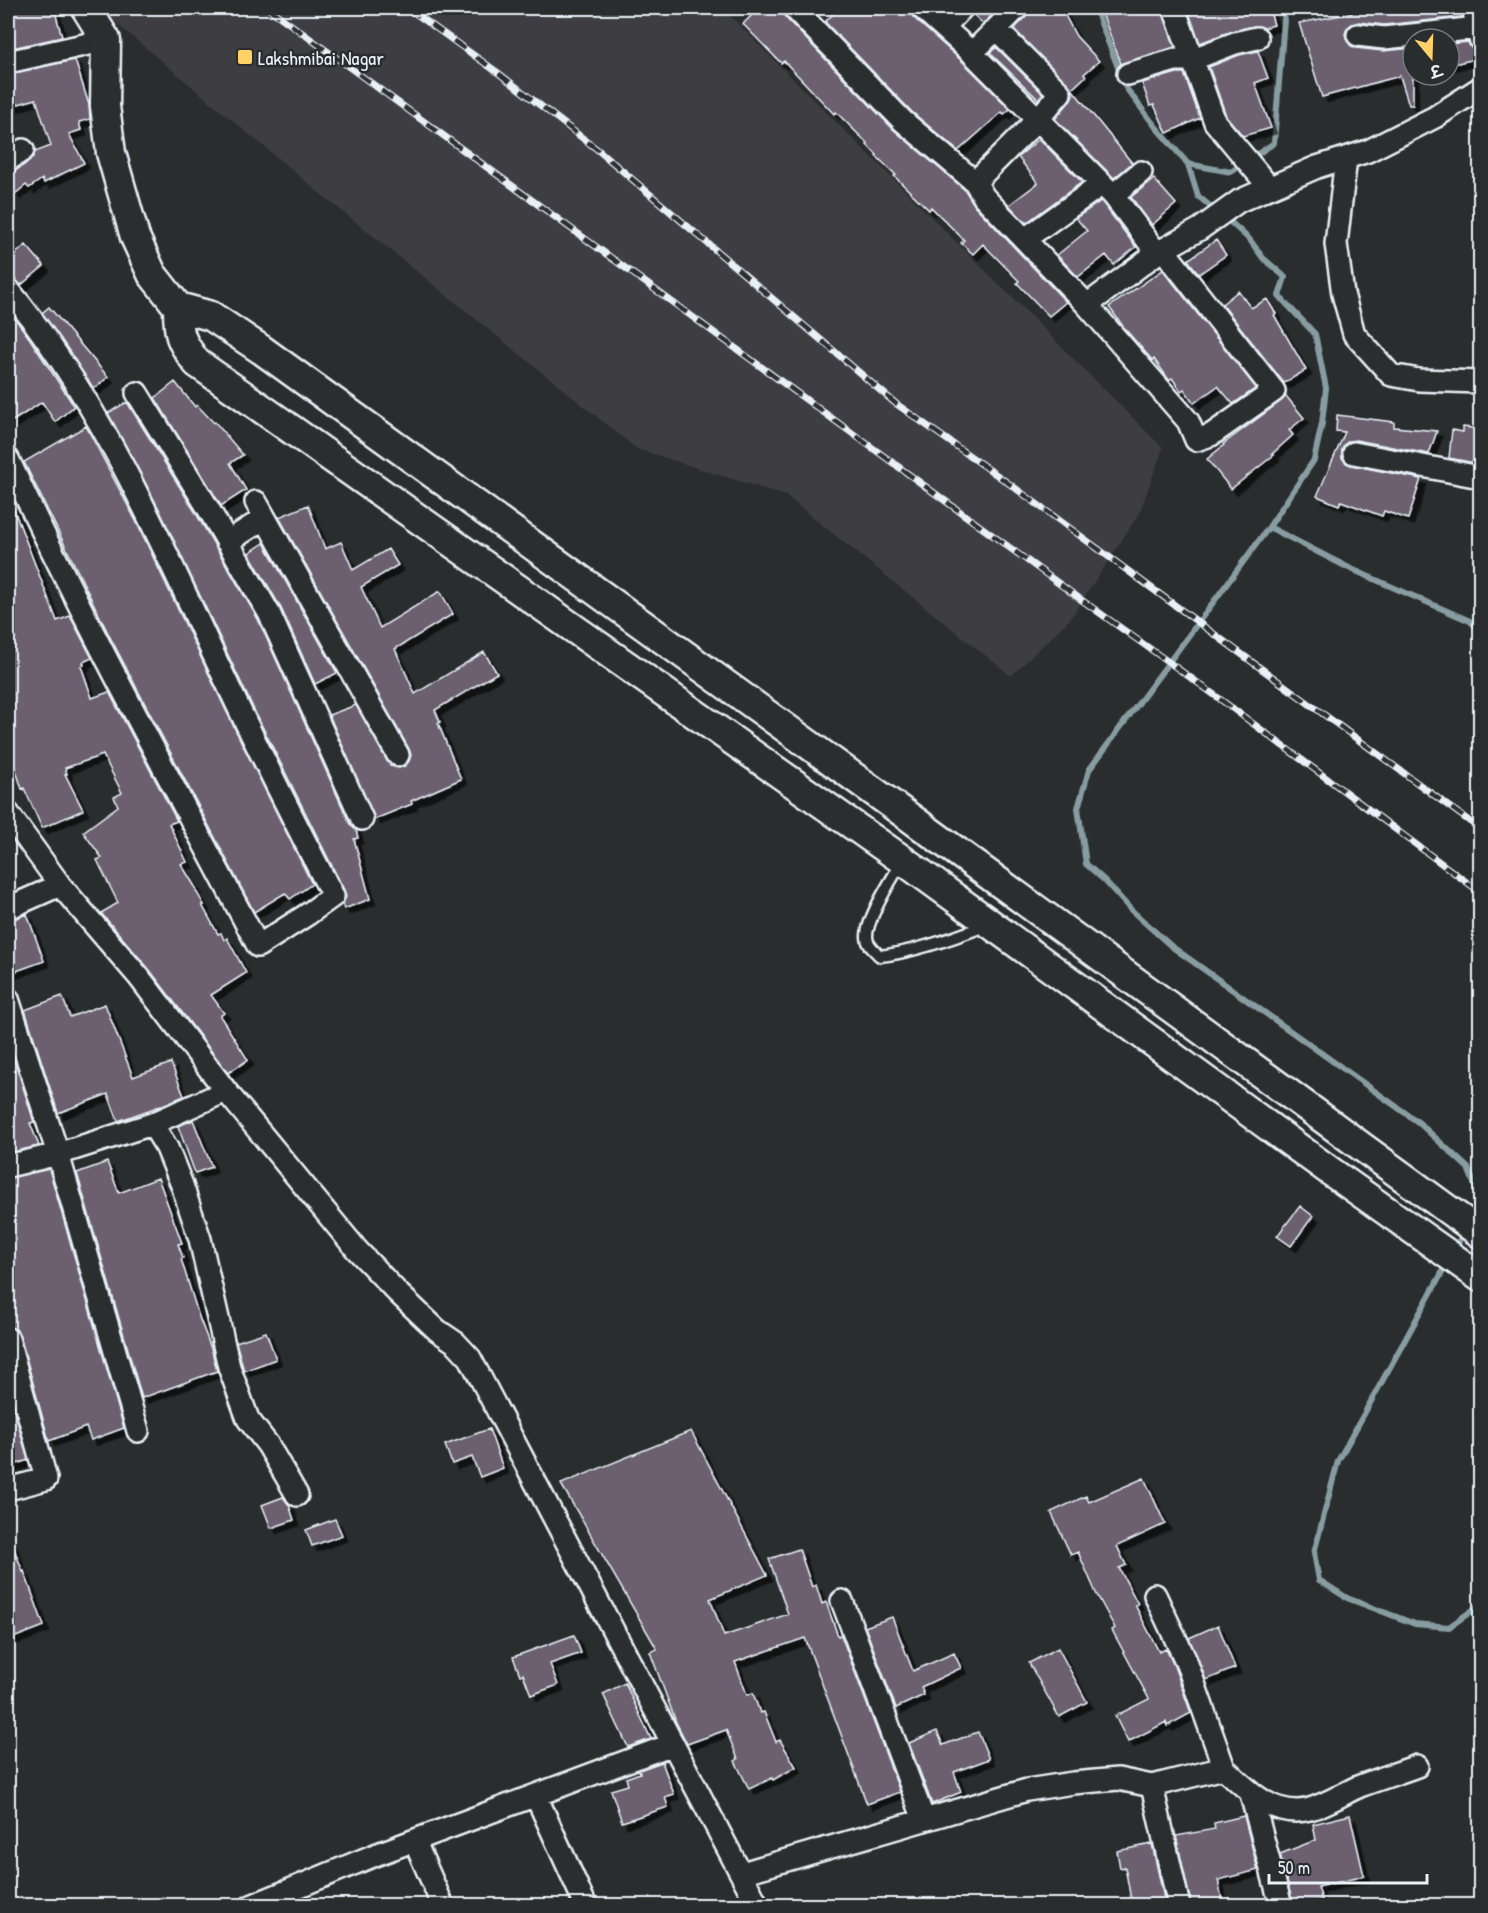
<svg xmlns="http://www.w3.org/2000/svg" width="1488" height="1913" font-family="'Patrick Hand','Playpen Sans Deva',sans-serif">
<defs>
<filter id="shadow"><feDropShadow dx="5.5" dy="5.5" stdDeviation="0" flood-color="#0009"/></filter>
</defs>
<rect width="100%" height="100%" fill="#2a2d2e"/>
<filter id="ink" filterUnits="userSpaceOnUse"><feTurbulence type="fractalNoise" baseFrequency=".0167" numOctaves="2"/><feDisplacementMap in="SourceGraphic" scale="12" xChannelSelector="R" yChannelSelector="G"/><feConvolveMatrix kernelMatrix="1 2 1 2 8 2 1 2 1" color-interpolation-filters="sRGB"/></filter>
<g filter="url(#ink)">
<path fill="#3e3c42" d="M98,8H722L1163,448L1139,514L1070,619L1011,676L786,496L637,449L317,191Z"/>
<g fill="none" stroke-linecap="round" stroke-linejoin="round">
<path stroke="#879da2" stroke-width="6" d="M1095,8L1126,88L1155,126L1188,164L1198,196L1217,212
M1188,164L1231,172L1274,143L1285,8
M1225,217L1250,240L1263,258L1285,277L1279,296L1315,334L1326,388L1322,423L1314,460L1269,527L1089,770L1078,808L1086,864L1105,881L1131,910L1171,946L1418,1122L1468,1168L1480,1199
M1269,527L1349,568L1470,621L1480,630
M1471,1218L1480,1200
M1454,1250L1465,1230
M1448,1262L1338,1461L1314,1553L1319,1580L1347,1598L1415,1624L1449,1627L1480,1605"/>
</g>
<path fill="#6c606f" stroke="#e8f1f8" stroke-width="1.5" filter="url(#shadow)" d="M8,8H54L62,37L8,49Z
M759,8H782L785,17L894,130L965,190L975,206L1066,302L1049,316L1017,283L1019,281L983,244L973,254L961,243L964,240L931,207L929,210L894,176L896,175L876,156L877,155L867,145L868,144L836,112L834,114L784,61L781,63L743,24Z
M839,8H910L913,17L963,62L1010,109L1004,114L1002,112L958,151L912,112L825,22Z
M974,8H999L983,24L973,14Z
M1029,8H1061L1076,36L1099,61L1084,74L1086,76L1072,89L1014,29L1026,17Z
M1100,8H1162L1175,47L1121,64Z
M1187,8H1269L1274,25L1264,28L1254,26L1232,31L1200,43Z
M1353,8H1461L1462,17L1384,25L1359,22L1352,24L1347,28L1345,34L1347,41L1351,46L1356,48L1383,51L1413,48V105H1409L1400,76L1322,97L1299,23L1352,13Z
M1468,42L1471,48L1480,51V58L1449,65V44Z
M996,47L1043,94L1038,99L990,53Z
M1258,51L1268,78L1255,83L1271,128L1243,136L1226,116L1209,67L1239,55Z
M75,60L89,105L90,119L79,122L81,130L69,134L84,163L44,183L42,179L29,188L26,185L15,194L8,183V173L15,171L30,161L35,152L51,146L36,99L8,107V74Z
M1177,73H1184L1200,118L1167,133L1154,105L1150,106L1142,83Z
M1072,89L1132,163L1114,178L1055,119L1070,101L1073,95Z
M1039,139L1082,182L1026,223L1009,205L1038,183L1018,157Z
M1154,179L1176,204L1152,225L1131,197Z
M1101,201L1136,247L1114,265L1106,255L1078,277L1057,255L1087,231L1076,218Z
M1216,240L1226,255L1199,274L1188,260Z
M26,245L44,266L21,285L13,278L8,276V260Z
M1163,270L1256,388L1233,404L1218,386L1194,403L1184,389L1181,391L1172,378L1169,380L1154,359L1152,360L1125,329L1109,307Z
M1238,291L1251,308L1267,299L1276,314L1274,315L1306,370L1284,383L1222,304Z
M49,307L108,377L94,389L42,313Z
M8,309L30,339L74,406L55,422L42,402L8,424Z
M175,382L195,407L197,405L214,423L215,422L243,455L230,463L246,490L221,506L155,398Z
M1286,396L1304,418L1289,430L1293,435L1272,454L1274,455L1231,489L1207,459L1224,445L1223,444L1281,401Z
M127,402L194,510L258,619L350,824L356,830L358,838L354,839L370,899L344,909L342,904L346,897L344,890L256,714L159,509L108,413Z
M1337,415L1394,422V427L1437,431L1429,454L1356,440L1349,441L1345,444L1342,450V458L1346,463L1351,465L1421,479L1408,519L1384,511L1382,516L1341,501L1339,505L1317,496L1345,432L1336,431Z
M86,426L136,521L233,725L312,884L290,899L285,893L254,912L110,637L24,462Z
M1463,427L1480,429V464L1449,458L1452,430L1463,432Z
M9,497L57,621L70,616L92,658L83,662L84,665L81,666L92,698L109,692L177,821L169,824L187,862L181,864L197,890L196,891L204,905H202L218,934L221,933L224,940L227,938L246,973L211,995L224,1013L220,1016L248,1060L228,1073L149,969L101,913L118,903L97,860L102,858L83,832L118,806L114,797L122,793L103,755L65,768L67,774H65L83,810L42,828L24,788L22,789L8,746V498Z
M308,505L325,549L341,542L353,570L388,549L398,565L361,587L380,628L440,591L453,614L395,649L415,694L484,652L497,673L435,710L440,722L438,723L461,779L411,801L412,804L375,819L329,715L356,705L387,761L391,766L398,768L405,766L409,761L411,755L409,749L279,517Z
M264,543L337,673L315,684L281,608L249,553Z
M27,914L44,961L8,974V921Z
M62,996L70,1017L105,1004L133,1077L171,1063L184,1096L160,1106L118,1121L108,1094L58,1113L25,1010Z
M8,1039L34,1122L30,1123L39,1146L8,1153Z
M193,1120L212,1167L195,1173L178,1126Z
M107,1162L119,1193L158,1178L182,1243L178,1244L183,1258L181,1259L199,1317L212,1351L217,1371L142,1398L77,1173Z
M49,1169L124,1428L91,1440L86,1427L49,1441L20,1336L17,1330L8,1327V1178Z
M1300,1206L1313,1216L1291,1246L1277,1236Z
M266,1332L276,1359L244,1371L236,1342Z
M8,1386L28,1460L8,1467Z
M489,1429L503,1468L480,1477L472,1457L452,1464L445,1445Z
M691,1431L767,1575L710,1599L724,1636L788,1614L769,1559L799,1549L812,1587L816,1585L822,1604L826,1602L838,1636L841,1635L900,1792L867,1804L805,1638L735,1662L747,1695L753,1693L760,1713L764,1712L776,1742L780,1740L796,1767L773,1780L772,1778L749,1789L735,1761L738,1759L726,1730L687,1744L676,1722L650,1652L657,1649L561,1484Z
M1144,1478L1165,1524L1117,1546L1126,1565L1119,1568L1138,1604L1135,1605L1159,1652L1166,1649L1174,1666L1191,1713L1167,1726L1166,1722L1128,1742L1115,1716L1149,1699L1112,1630L1115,1628L1096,1593L1078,1552L1071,1555L1051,1512L1086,1496L1089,1502Z
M283,1497L289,1505L294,1520L271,1528L262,1505Z
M335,1519L342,1535L312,1546L306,1530Z
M8,1536H9L23,1572L24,1571L44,1626L8,1640Z
M892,1617L913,1671L954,1653L961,1668L921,1687L924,1695L896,1708L865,1627Z
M1218,1625L1235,1668L1206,1680L1189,1638Z
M574,1635L581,1653L550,1664L558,1685L531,1695L523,1674L520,1675L513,1657Z
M1058,1648L1087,1702L1059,1717L1029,1663Z
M625,1683L651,1739L628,1747L603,1694Z
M937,1731L943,1745L978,1732L989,1759L954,1772L961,1792L932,1804L909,1743Z
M662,1762L674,1794L665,1797L668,1807L622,1822L611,1790L628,1785L626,1778L640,1773L639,1770Z
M1350,1815L1364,1876L1318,1887L1322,1900L1304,1905H1293L1280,1854L1316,1840L1313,1824Z
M1244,1816L1258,1870L1218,1880L1223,1905H1191L1176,1836L1215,1829L1214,1823Z
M1152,1844L1165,1903L1150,1905H1132L1125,1867L1120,1868L1117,1851Z"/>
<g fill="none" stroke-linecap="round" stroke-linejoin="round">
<defs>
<path id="lane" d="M903,860C893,877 866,919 867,937C867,945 875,951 880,956C915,952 954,938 987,925"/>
<path id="street" d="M794,8L903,121L975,182L984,197L1087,305L1188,421L1196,440L1211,435L1274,391L1163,249
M922,8L972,53L1113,195L1157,253
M1174,8L1215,122L1270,188
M1473,8L1480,39
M944,27L962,8
M1358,35L1384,38L1478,28
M972,53L1017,8
M8,62L106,40
M1128,74L1175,60H1191L1235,43L1257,38
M1346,158L1336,244L1343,294L1354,334L1391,375L1419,380L1480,382
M8,160L23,150
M975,182L1038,119L1060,93L996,29
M1113,195L1141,172
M1025,239L1102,184
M8,289C99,399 156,531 216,660C253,739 292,817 333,896L308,914L258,946C173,785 85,624 8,459
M1087,305L1157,253L1200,229L1239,201L1317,167L1368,151L1435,117L1480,88
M137,393L205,503L269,613L362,819
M1354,453L1480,477
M256,502L398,755
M227,542L265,518
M8,813L60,885L139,977L226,1091L357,1250L398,1293L437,1330L456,1343L470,1358L758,1906
M8,908L60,885
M8,999L58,1154L138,1431
M152,1124L167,1148L182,1185L200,1239L229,1367L248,1419L268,1445L297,1495
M8,1166L58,1154L152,1124L226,1091
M8,1339L46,1479L8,1489
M1155,1595L1186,1661L1224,1768
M842,1601L924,1820
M1152,1786L1179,1906
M1251,1794L1281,1906
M536,1796L586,1906
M415,1842L443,1906
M742,1873L1027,1790L1073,1783L1118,1779L1152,1786L1224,1768C1246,1789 1275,1819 1310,1809C1327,1804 1344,1793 1360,1786C1379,1779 1398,1773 1417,1766
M251,1906L375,1855L673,1744"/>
<path id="secondary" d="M86,8L106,40L105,106L111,153L135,237L152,274L178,307L211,316L262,350L930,832L1480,1233
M178,307C178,335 180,341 197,363L911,866L1330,1171L1480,1277"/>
</defs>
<use href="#lane" stroke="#e8f1f8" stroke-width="15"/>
<use href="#street" stroke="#e8f1f8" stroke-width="26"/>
<use href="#secondary" stroke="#e8f1f8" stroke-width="33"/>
<use href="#lane" stroke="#2a2d2e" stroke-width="10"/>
<use href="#street" stroke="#2a2d2e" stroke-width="21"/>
<use href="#secondary" stroke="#2a2d2e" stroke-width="28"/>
<defs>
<path id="rail" d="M268,8L1076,596L1205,688L1480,892
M408,8L497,72L598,150L895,403L1011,485L1480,829"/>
</defs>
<use href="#rail" stroke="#e8f1f8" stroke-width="7"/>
<use href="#rail" stroke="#2a2d2e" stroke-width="4.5" stroke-dasharray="14" stroke-linecap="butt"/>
</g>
</g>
<rect fill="#ffd166" stroke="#2a2d2e" stroke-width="2" x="237" y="49" width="16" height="16" rx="3"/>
<g text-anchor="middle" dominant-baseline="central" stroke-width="5" stroke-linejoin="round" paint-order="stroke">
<g font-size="20" fill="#e8f1f8" stroke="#2a2d2e" text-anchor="start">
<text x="258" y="57">Lakshmibai Nagar</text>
</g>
</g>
<rect width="1488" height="1913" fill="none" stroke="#2a2d2e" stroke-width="30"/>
<rect x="15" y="15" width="1458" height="1883" fill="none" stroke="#e8f1f8" stroke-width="2" filter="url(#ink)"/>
<g transform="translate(1431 57) rotate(161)"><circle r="28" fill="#2a2d2e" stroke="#767b7f" stroke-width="1.5"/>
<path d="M0-4.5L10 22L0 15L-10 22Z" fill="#ffd166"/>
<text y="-9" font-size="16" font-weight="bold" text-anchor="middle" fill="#e8f1f8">उ</text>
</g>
<path d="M1269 1874v9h158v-9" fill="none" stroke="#e8f1f8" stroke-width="3"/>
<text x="1278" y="1874" font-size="18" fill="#e8f1f8" stroke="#2a2d2e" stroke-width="4.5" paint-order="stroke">50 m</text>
</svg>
